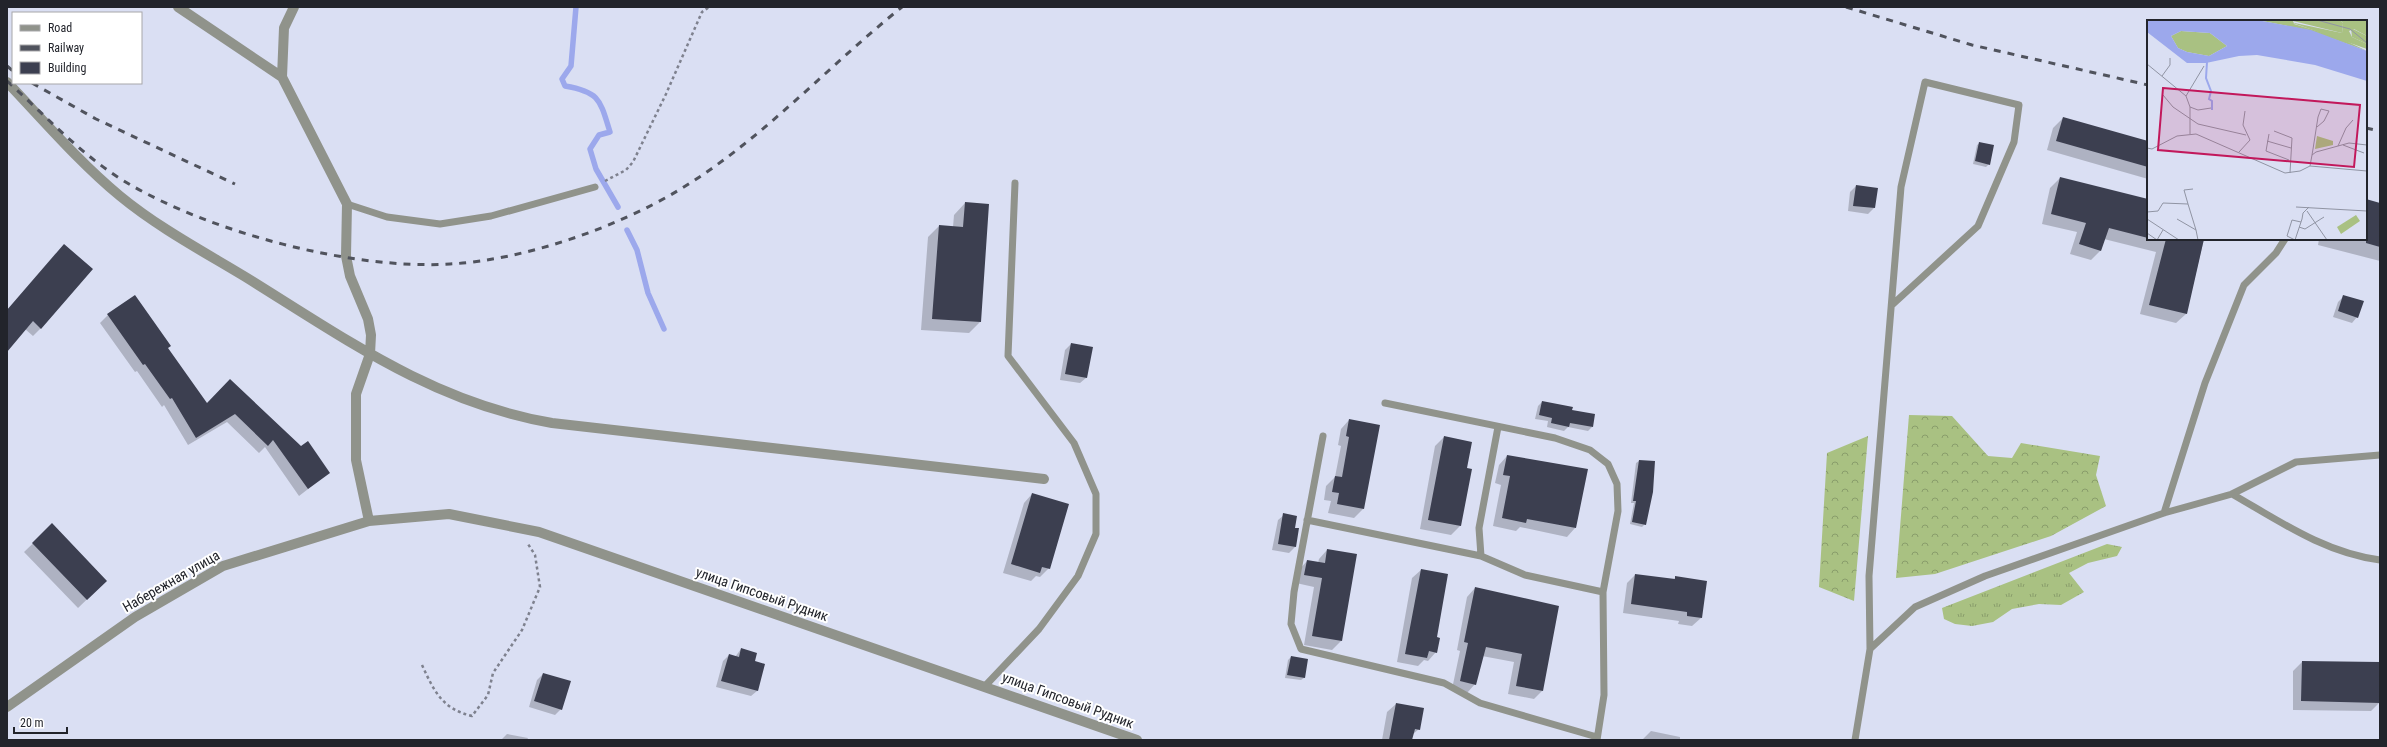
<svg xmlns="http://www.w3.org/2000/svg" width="2387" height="747" font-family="'Roboto Condensed',sans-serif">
<defs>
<pattern id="grass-tufts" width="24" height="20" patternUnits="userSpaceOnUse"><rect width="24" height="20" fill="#a9c182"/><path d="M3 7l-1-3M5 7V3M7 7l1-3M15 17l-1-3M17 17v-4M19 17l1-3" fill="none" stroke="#899d6b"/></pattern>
<pattern id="forest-crowns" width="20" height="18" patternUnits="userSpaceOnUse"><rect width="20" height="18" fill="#a9c182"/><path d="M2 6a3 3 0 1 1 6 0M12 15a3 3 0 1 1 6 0" fill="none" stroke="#899d6b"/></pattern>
</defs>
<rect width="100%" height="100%" fill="#dadff3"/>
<path fill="url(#grass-tufts)" d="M2107,544L2122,547L2117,556L2088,563L2069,573L2084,592L2061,605L2039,604L2012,609L1993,622L1972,626L1955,624L1944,619L1942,608Z"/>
<path fill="url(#forest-crowns)" d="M1909,415L1952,416L1988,456L2012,458L2021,443L2100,456L2096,475L2106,506L2051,536L1935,574L1896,578Z
M1868,436L1854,601L1819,587L1827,453Z"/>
<path fill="#0003" d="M2063,118L2148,142V179L2047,150L2053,128Z
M1980,143L1989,164L1986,167L1973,164L1977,145Z
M2060,178L2148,200V239H2204L2186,314L2176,323L2140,314L2156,252L2104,239L2100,251L2091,260L2070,254L2077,232L2042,224L2050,188Z
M1856,186L1874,208L1868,214L1848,211L1850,192Z
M2366,200L2380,204V261L2318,245L2319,239H2366Z
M965,203L980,322L969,333L921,330L928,237L939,226L953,227L954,215Z
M56,253L41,328L33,336L25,329L7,350V310Z
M2344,296L2357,317L2352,323L2333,317L2338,302Z
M108,315L167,348L207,405L222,388L329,473L299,496L265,447L259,453L227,422L188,445L164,405L162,407L137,371L135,372L100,323Z
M1071,344L1086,378L1080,383L1060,380L1065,350Z
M1542,402L1571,410L1592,427L1588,431L1568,427L1564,431L1547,427L1548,421L1535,419L1538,406Z
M1349,420L1363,509L1354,518L1328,513L1331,501L1324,500L1326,486L1335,477L1341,446L1338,445L1341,429Z
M1444,437L1466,469L1471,470L1460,526L1451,535L1420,529L1435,446Z
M1507,456L1575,528L1567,537L1520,527L1516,531L1493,526L1501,485L1495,483L1499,465Z
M1639,461L1645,524L1642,527L1630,524L1634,503H1631L1636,463Z
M1032,494L1049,568L1040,577L1036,576L1031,581L1003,573L1024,503Z
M1284,515L1294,528L1298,529L1295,547L1289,553L1272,550L1278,520Z
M52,525L106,581L78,608L24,552Z
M1327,550L1356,555L1341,641L1332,650L1304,645L1314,587L1296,583L1299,570L1307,561L1318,563L1319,559Z
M1421,570L1436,638V652L1428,661L1424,660L1418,666L1397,662L1412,578Z
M1635,575L1673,580L1676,577L1701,618L1692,626L1678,624L1679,621L1623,613L1627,583Z
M1475,588L1558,607L1542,691L1534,699L1508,694L1514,662L1482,656L1475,684L1467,693L1452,689L1460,651L1457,650L1467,597Z
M741,649L753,661L757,691L751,696L716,687L723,661L729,655L735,657Z
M1291,657L1307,660L1304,678L1301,680L1285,678L1288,660Z
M2302,662L2380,663V702L2371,711L2293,710V671Z
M543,674L561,709L555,715L529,707L537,680Z
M1396,704L1419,729L1412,735L1411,740H1382L1387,712Z
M1651,731L1680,737V740H1642Z
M507,734L528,738L527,740H501Z"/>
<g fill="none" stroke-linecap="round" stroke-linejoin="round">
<path stroke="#9ca8ec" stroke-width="5.5" d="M576,7L571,66L562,79L565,86C600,92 600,100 610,132L599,135L590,149L596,169L618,207
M627,230L637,250L648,293L664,329"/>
</g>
<path fill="#3c3f50" d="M2063,117L2148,141V167L2056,141Z
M1979,142L1994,145L1990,165L1975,161Z
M2060,177L2148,199V238L2109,228L2101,251L2079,244L2086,223L2051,214Z
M1856,185L1878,188L1875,208L1853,206Z
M2366,199L2380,203V247L2366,243Z
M965,202L989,204L981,322L932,319L939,225L963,227Z
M2166,239H2204L2187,314L2149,305Z
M64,244L93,269L41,329L33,321L7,352V310Z
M135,295L171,346L168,348L207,403L230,379L301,446L308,441L330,473L308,489L273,440L268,446L235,414L196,438L172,398L170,399L145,364L143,365L107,314Z
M2343,295L2364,301L2358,318L2338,311Z
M1071,343L1093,347L1087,378L1065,374Z
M1542,401L1573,407L1572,410L1595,414L1593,427L1570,423L1569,427L1551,423L1552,418L1539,415Z
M1349,419L1380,425L1364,509L1337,504L1339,493L1332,492L1335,476L1342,477L1349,437L1346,436Z
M1444,436L1472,442L1467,468L1472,469L1461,526L1428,520Z
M1507,455L1588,469L1576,528L1527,519L1526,523L1502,518L1510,476L1503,475Z
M1639,460L1655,461L1653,492L1646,525L1632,522L1636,501H1633Z
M1032,493L1069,504L1050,569L1042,567L1040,573L1011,564Z
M1283,513L1297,516L1295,528H1299L1296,547L1278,544Z
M52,523L107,581L87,600L32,543Z
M1327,549L1357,554L1342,641L1312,636L1322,578L1304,575L1307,560L1325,563Z
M1421,569L1448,574L1437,637L1440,638L1437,653L1429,651L1427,658L1405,654Z
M1635,574L1675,579V576L1707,581L1702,618L1687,616V612L1631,604Z
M1475,587L1559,606L1543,691L1516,686L1522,654L1486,647L1476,685L1460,681L1468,643L1464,642Z
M741,648L757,653L755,661L765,664L758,691L721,681L729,654L739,657Z
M1291,656L1308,659L1305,678L1287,675Z
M2302,661L2380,662V703L2301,701Z
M543,673L571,681L562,710L534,701Z
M1396,703L1424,708L1420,730L1415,729L1412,740H1389Z"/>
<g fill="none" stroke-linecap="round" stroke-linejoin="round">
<path stroke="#7e818e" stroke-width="2.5" stroke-dasharray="3 3" stroke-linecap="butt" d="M605,181L626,170L633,162L666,94L702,12L709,7
M422,665C434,691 442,709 472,716L488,695L493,673L522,630L540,587L535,555L528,544"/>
<path stroke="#90938b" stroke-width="7" d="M347,204L387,217L440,224L491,216L595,187
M1385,403L1555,438L1590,450L1608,464L1617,484L1618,511L1603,592L1604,695L1597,740
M1323,436L1294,592L1291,624L1301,649L1444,683L1480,703L1597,737
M2232,494C2279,521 2325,553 2380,560
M2164,513L2205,383L2244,285L2276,253L2285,239
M1307,520L1481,556L1525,575L1603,592
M1481,556L1479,528L1498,427
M1870,649L1869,576L1901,187L1925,82L2019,105L2014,142L1978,226L1892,305
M986,685L1039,629L1078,576L1096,534V494L1074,443L1008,356L1015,183
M1855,740L1870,649L1915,607L1985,576L2164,513L2232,494L2296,462L2380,455"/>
<path stroke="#90938b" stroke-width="10" d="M178,7L282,77L347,204L346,256L350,276L368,319L371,335L370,354L356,394V460L369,521
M282,77L284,28L294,7
M7,82C44,121 79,162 120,196C160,229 208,254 252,281C350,342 436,403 552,423L1044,479
M7,707L135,617L223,566L369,521L449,514L539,532L1137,740"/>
<path stroke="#50535d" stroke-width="3" stroke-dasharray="7 7" stroke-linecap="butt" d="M1846,7L1972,45L2148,85
M7,66L13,71
M7,81C46,116 84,158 129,184C213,233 353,270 450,264C524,260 616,228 679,190C762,140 827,67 902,7
M32,83L96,119L235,184
M2366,128L2380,131"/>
</g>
<g text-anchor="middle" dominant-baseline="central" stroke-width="4" stroke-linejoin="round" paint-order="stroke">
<g font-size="14" fill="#22242b" stroke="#fff">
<text transform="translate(171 581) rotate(-30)">Набережная улица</text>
<text transform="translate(762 594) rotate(19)">улица Гипсовый Рудник</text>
<text transform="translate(1068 700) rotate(20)">улица Гипсовый Рудник</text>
</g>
</g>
<g transform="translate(2147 20)">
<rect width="220" height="220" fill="#dadff3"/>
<path d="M110,0H193L196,3L195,13L146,1L147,4L193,18L220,31L161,10ZM204,8L220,16V24L205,17Z" fill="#a9c182"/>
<path d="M193,0H220V16L207,9L202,11L205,17L220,24V29L143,2L195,13L196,3ZM34,11L63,13L80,26L62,36L40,32L31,28L24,16ZM170,116L186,121V125L168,129Z" fill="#a9c182"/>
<path d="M209,195L213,201L194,214L190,207Z" fill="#a9c182"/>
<path d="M0,0H110L164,10L220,31V61L168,45L110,35L92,36L59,43H40L0,12ZM34,11L63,13L80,26L62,36L40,32L31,28L24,16Z" fill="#9ca8ec" fill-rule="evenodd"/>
<path fill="none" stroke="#9ca8ec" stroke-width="2" d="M60,42L59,58L64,71L62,79L65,81V90"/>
<path fill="none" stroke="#9094a3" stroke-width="1" d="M170,0L203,9L220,23M0,44L39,76L43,87V114M15,56L23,45V38M16,75L26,87L51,104L99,115M39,76L57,46M43,87L51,90L64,88M127,111L145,118L143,153M122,114L119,131L142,140M120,121L144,128M196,125L217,133M191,126L199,108L206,100M0,128L5,129L30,116L49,114L138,153L153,151L163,146L220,151M92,132L103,120L96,105L98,91M165,135L166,129L171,97L174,89L182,91L177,101L170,107M163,146L165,135L169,132L202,123L220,125M41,184L37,170L46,169M149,187L220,191M160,191L180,220M0,192L11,191L16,183L41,184L49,210M0,199L32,220M30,199L49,210L51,220M154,202L145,200L140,216L148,220L155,199L156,193L162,187M152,207L158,209L177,197M0,213L10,220L16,210"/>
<path fill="#c2185b" fill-opacity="0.15" stroke="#c2185b" stroke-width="2" d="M16,68L213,85L207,147L11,130Z"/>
<rect width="220" height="220" fill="none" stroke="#22242b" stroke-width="2"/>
</g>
<rect width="2387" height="747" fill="none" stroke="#22242b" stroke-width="16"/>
<rect x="12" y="12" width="130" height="72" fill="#ffffff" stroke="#a7a7aa"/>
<rect x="20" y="25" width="20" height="6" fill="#90938b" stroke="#a7a7aa"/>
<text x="48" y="32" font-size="12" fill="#22242b">Road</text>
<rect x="20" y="45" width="20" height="6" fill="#50535d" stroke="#a7a7aa"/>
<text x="48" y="52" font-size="12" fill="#22242b">Railway</text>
<rect x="20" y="62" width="20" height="12" fill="#3c3f50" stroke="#a7a7aa"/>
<text x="48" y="72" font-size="12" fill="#22242b">Building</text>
<path d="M14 727v6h53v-6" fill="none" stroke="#22242b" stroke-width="2"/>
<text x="20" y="727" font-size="12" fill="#22242b" stroke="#ffffff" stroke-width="3" paint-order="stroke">20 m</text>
</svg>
